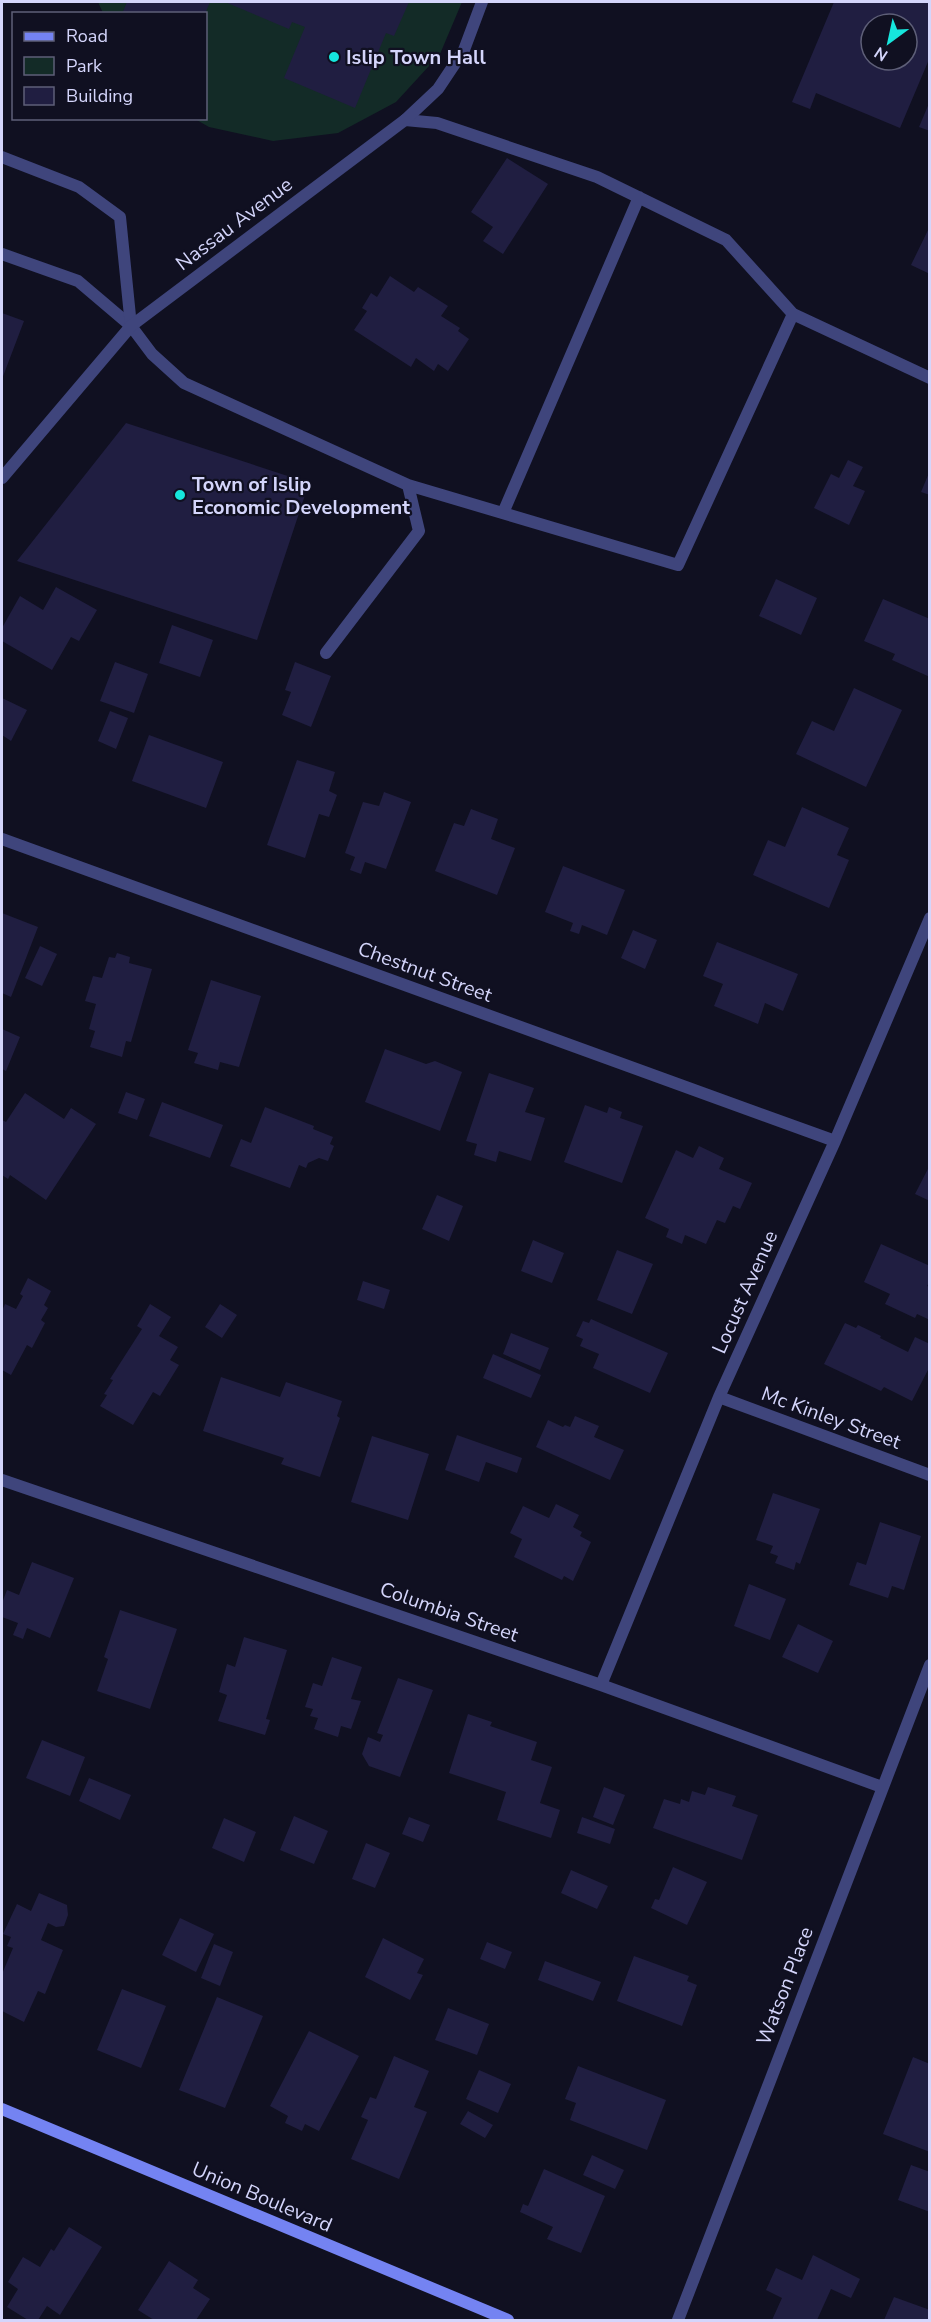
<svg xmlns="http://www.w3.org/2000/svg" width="931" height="2322" font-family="'Nunito Sans',sans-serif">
<rect width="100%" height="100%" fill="#101021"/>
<path fill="#132b27" d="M98,2H462L440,54L396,102L338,133L273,141L209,127L195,119L206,118V14L103,13Z"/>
<path fill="#201e41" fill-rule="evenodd" d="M127,2H210L205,14H122Z
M225,2H409L394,36L386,33L355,108L284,78L305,27L292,22L289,29Z
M834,2H930V57L900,128L816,93L810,109L792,102ZM871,24H907V60H871Z
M930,101V131L919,127Z
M507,158L548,184L503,254L483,241L493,227L471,212Z
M930,226V274L911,265Z
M390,276L414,292L418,287L448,306L441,316L460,328L458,331L469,339L448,371L438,364L434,371L416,358L411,367L354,330L367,311L362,308L371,293L377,297Z
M2,313L24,321L2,379Z
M126,423L309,483L257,640L17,561Z
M848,460L863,467L853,486L865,491L849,525L814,508L831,474L839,478Z
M929,473H930V495L921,492Z
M776,579L817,598L801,635L759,616Z
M56,587L97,610L79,641L71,637L52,670L2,641V628L20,596L43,610Z
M883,599L930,619V677L892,660L895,654L864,641Z
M172,625L213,640L200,677L159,663Z
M115,662L148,674L134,713L100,701Z
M295,662L331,676L311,727L282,715L291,692L285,690Z
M854,688L902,710L866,787L796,754L812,721L834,731Z
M2,698L27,710L11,741L2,735Z
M110,711L128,718L116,749L98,741Z
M149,735L223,762L206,808L132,781Z
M297,760L335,772L329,791L337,795L329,817L319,814L305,858L267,845Z
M384,792L411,802L386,869L365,862L361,874L350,870L355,857L345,853L363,802L379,806Z
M802,807L849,828L837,855L849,860L829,908L753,875L768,840L785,847Z
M471,809L498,819L491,839L515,848L497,895L435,871L454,823L464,826Z
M563,866L625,890L607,935L582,925L579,934L570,931L573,923L545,912Z
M2,913L38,927L11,997L2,993Z
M633,930L657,940L645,969L621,958Z
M717,942L798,974L783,1011L765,1003L758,1024L714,1006L723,984L703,976Z
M40,946L57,954L42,986L25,978Z
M117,953L130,957L129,963L152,969L131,1042L126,1041L122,1057L90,1047L95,1031L89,1029L96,1004L85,1001L93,976L102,978L109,957L115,958Z
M211,980L261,996L239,1067L220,1062L218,1070L194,1063L198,1053L188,1050Z
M2,1029L20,1037L6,1071L2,1069Z
M385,1049L426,1064L435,1061L462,1072L440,1131L365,1102Z
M489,1073L534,1088L525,1112L545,1118L531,1161L499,1151L496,1162L474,1155L477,1144L466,1141Z
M126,1092L145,1099L137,1120L118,1113Z
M25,1093L64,1119L71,1108L96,1124L46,1200L10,1175L8,1179L2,1175V1120L6,1122Z
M162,1102L223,1125L210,1158L149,1136Z
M585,1105L607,1113L609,1107L622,1112L620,1118L643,1126L622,1183L564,1162Z
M265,1107L314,1126L313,1129L333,1137L330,1144L334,1146L328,1161L319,1158L308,1163L306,1168L299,1165L290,1188L230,1166L241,1139L251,1143Z
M699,1146L724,1158L719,1169L752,1183L740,1209L733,1206L725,1223L717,1220L706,1244L685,1235L682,1244L666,1237L669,1229L645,1218L676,1150L693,1158Z
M930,1165V1201L915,1194Z
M437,1195L463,1206L449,1241L422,1229Z
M533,1240L564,1253L552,1283L521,1271Z
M881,1244L930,1266V1281L927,1286L930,1287V1320L917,1314L915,1318L885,1304L890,1294L864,1282Z
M617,1250L653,1264L632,1314L597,1300Z
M28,1278L51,1291L44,1305L48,1308L41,1320L45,1323L32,1348L27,1345L11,1375L2,1370V1311L5,1304L16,1309L23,1296L20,1294Z
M363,1281L390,1290L384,1309L357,1300Z
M150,1304L171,1317L159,1336L178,1347L170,1360L179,1365L160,1396L153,1392L133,1425L100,1406L107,1395L104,1394L113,1380L110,1379L142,1329L137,1326Z
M220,1304L237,1315L222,1338L205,1327Z
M591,1319L668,1353L650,1393L593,1368L599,1354L580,1346L583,1339L576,1336L583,1321L589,1323Z
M845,1323L856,1328L858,1325L881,1336L880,1338L908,1352L915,1337L930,1344V1366L912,1401L884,1387L881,1391L824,1364Z
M511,1333L549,1348L540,1370L503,1354Z
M493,1354L541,1375L531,1398L483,1378Z
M221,1377L280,1397L286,1382L342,1401L337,1416L340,1418L320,1477L281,1464L284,1458L203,1431Z
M575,1416L599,1426L594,1437L624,1450L610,1480L536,1447L548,1420L563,1427L565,1425L570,1427Z
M457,1435L522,1458L517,1473L486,1462L479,1482L445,1470Z
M372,1436L429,1454L408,1520L351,1502Z
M773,1493L820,1509L800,1564L796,1562L794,1570L775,1563L778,1556L770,1553L773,1546L756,1540Z
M556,1504L579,1515L573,1527L582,1532L580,1536L591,1542L573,1581L564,1576L562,1580L514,1557L522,1539L510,1533L523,1506L549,1518Z
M880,1522L921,1536L904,1590L892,1586L888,1598L849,1585L857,1562L866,1565Z
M32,1562L74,1578L50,1638L27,1628L23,1639L13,1635L18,1623L2,1617V1603L7,1590L19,1595Z
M749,1584L786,1599L770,1640L734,1626Z
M120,1610L177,1629L150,1709L97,1691L108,1659L104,1657Z
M798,1624L833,1641L818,1673L782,1657Z
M244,1637L287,1650L266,1719L270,1720L265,1735L218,1721L227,1695L219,1692L227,1664L235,1667Z
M332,1657L362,1667L351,1699L361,1701L351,1729L341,1726L338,1737L314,1729L318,1718L310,1716L313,1709L305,1707L313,1683L322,1686Z
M398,1678L433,1690L400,1777L369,1766L362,1754L368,1737L380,1742L383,1735L377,1733Z
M468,1714L492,1722L490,1726L537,1742L531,1760L552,1767L540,1803L560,1810L551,1838L497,1820L506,1792L449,1773Z
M42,1740L85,1757L70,1796L26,1778Z
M89,1778L131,1795L120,1820L79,1801Z
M604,1787L625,1795L613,1825L593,1817Z
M708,1787L736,1796L732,1806L758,1815L742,1860L653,1828L664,1799L680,1804L681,1799L689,1802L692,1791L705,1795Z
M294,1816L328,1831L314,1864L280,1850Z
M409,1817L430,1825L423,1842L402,1834Z
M582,1817L615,1829L610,1844L577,1833Z
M224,1818L256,1832L244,1862L212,1848Z
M366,1843L390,1853L375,1888L352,1879Z
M673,1867L707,1882L687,1925L651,1908L655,1899L659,1900Z
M571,1870L608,1886L597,1909L561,1893Z
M39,1893L67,1905L68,1915L64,1926L56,1927L48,1923L41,1940L63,1950L45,1994L38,1991L24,2022L2,2011V1974L13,1948L7,1946L11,1937L3,1934L17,1904L31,1911Z
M180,1918L214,1934L196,1972L162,1955Z
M383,1938L424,1959L417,1973L423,1975L410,2000L365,1977Z
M487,1942L512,1952L505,1969L480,1959Z
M214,1944L233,1952L220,1986L201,1978Z
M634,1956L689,1976L687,1981L697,1985L682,2026L617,2001Z
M545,1961L601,1982L593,2001L538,1980Z
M122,1989L166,2006L141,2068L97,2050Z
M217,1997L263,2016L225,2108L179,2090Z
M448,2008L489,2024L477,2055L435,2040Z
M309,2031L359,2056L319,2131L305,2124L302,2131L285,2123L288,2116L270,2106Z
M394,2056L429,2071L414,2107L427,2112L399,2179L351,2159L368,2120L361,2117L370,2097L376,2099Z
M913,2057L930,2064V2152L883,2134Z
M578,2066L666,2100L647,2150L570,2120L576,2103L565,2099Z
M479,2070L511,2084L498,2113L466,2099Z
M468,2111L493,2125L485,2138L460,2124Z
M592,2155L624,2170L615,2189L583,2175Z
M911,2165L930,2172V2212L898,2200Z
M544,2169L605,2196L581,2253L547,2239L553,2227L520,2212L523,2204L528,2206Z
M69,2227L102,2247L60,2315L47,2306L38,2320H28L7,2307L18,2289L8,2282L23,2257L40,2267L51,2249L54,2251Z
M813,2255L860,2279L851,2298L831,2289L817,2320H772L782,2298L766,2290L776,2268L802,2280Z
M169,2261L198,2280L193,2288L210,2299L196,2320H154L138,2310Z
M894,2297L930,2310V2320H884Z"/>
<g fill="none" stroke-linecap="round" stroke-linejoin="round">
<path stroke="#3f457c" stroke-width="12" d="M405,120L437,123L597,177L726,240L793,314
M2,254L78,281L131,326L152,354L184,383L408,485L419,531L326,653
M408,485L678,565L793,314L930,378
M503,513L639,197"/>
<path stroke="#3f457c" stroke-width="12" d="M2,157L79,187L120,217L131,326
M2,839L835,1141
M719,1397L930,1475
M2,1480L601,1685L882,1787
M601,1685L719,1397L835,1141L930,918
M678,2320L930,1665"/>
<path stroke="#3f457c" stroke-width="12" d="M2,478L131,326L405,120L438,89L464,50L482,2"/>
<path stroke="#7483f2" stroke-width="12" d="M2,2109L508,2320"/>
</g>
<g fill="#16e6dd" stroke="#101021" stroke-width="2">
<circle cx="334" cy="57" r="6"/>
<circle cx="180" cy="495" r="6"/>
</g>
<g text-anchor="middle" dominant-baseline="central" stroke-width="4.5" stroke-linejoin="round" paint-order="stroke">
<g font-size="20" font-weight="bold" fill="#d4d5fb" stroke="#101021" text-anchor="start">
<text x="346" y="57">Islip Town Hall</text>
<text x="192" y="484">Town of Islip<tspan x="192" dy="23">Economic Development</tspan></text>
</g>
<g font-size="20" fill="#d4d5fb" stroke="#101021">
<text transform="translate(234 224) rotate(-37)">Nassau Avenue</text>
<text transform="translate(425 972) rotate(20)">Chestnut Street</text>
<text transform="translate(745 1292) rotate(-66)">Locust Avenue</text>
<text transform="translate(831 1418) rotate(20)">Mc Kinley Street</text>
<text transform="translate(449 1612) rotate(19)">Columbia Street</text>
<text transform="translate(785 1986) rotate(-69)">Watson Place</text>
<text transform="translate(262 2197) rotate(23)">Union Boulevard</text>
</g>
</g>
<rect width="931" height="2322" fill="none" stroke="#d4d5fb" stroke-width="6"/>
<rect x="12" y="12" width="195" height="108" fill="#101021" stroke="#5e5f78" stroke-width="1.5"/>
<rect x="24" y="32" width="30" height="9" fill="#7483f2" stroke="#5e5f78" stroke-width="1.5"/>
<text x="66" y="42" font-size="18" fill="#d4d5fb">Road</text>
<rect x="24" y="57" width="30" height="18" fill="#132b27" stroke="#5e5f78" stroke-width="1.5"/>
<text x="66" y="72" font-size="18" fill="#d4d5fb">Park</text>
<rect x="24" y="87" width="30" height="18" fill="#201e41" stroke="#5e5f78" stroke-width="1.5"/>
<text x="66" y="102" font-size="18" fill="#d4d5fb">Building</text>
<g transform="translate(889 42) rotate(213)"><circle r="28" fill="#101021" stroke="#5e5f78" stroke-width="1.5"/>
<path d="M0-4.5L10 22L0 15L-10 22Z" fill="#16e6dd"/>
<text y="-9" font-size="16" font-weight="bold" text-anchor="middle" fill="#d4d5fb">N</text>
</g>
</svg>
